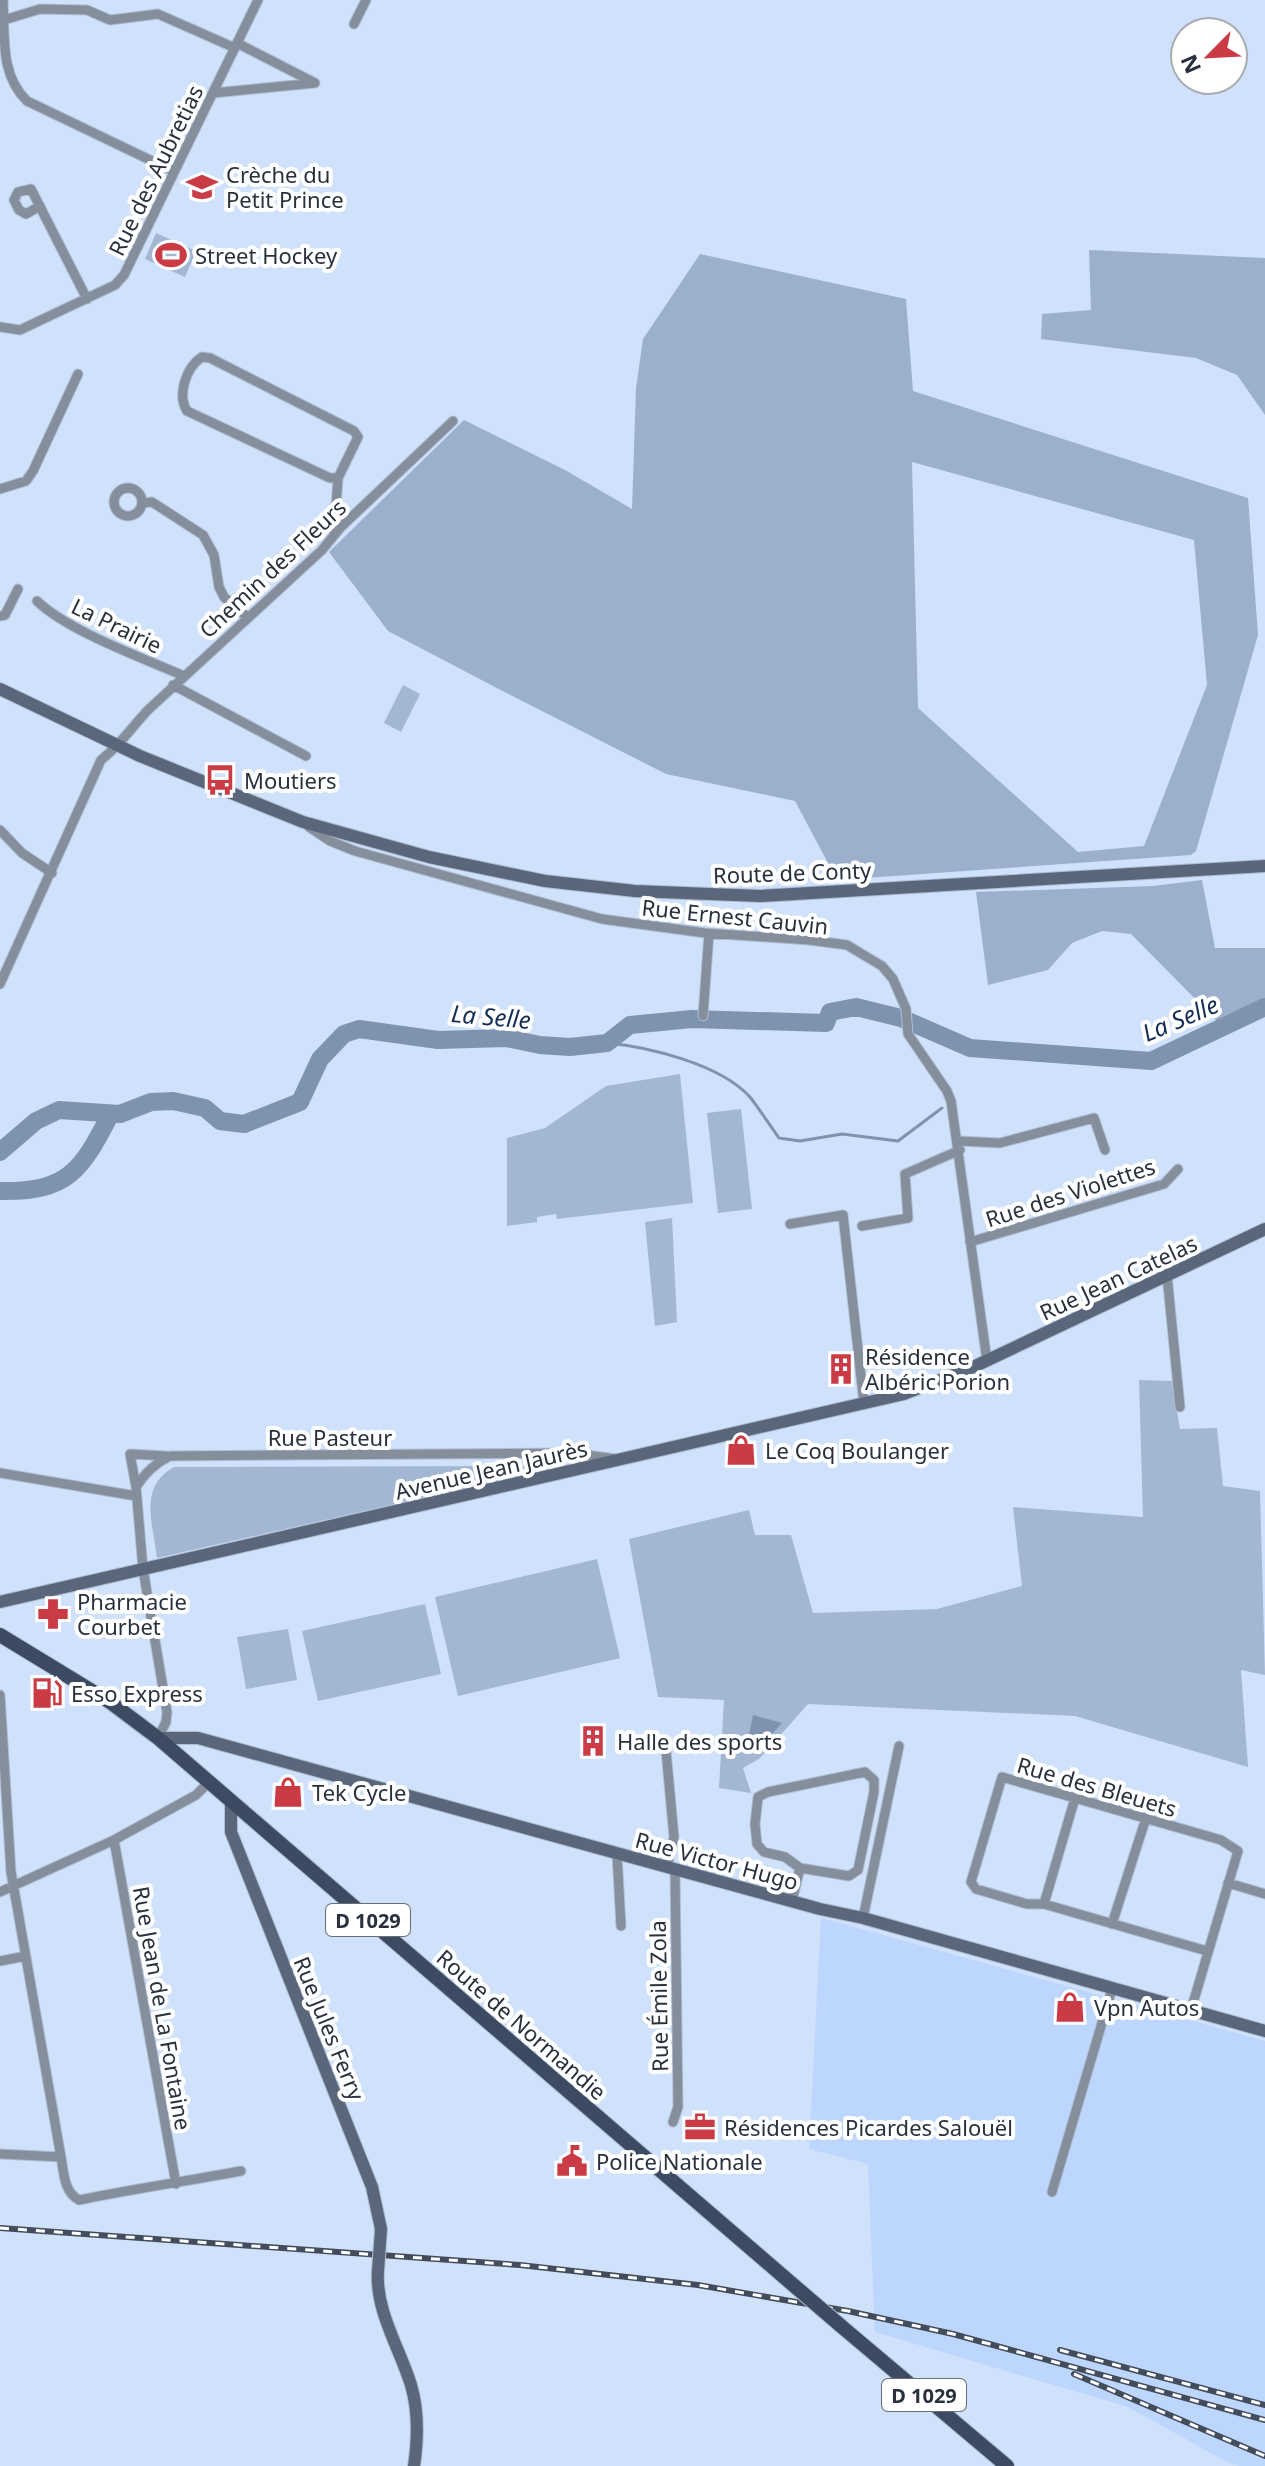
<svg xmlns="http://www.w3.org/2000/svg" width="1265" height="2466" font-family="'Noto Sans',sans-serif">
<rect width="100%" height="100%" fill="#d0e1fb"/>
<path fill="#bdd6fd" d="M821,1918L1265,2041V2466H1240L1227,2462L1128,2407L875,2332L868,2164L809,2149Z"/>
<path fill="#a3b6d2" d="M156,233L196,251L185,277L145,259Z
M403,685L420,694L401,732L384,723Z
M680,1074L693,1203L557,1219L556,1214L537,1217V1222L507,1226V1138L545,1128L606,1086Z
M741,1109L752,1209L718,1213L707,1113Z
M672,1218L677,1322L655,1326L645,1222Z
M1139,1380L1172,1381L1180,1429L1217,1428L1223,1486L1260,1491L1265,1675L1241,1670L1248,1767L1075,1716L808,1704L759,1759L743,1768L751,1793L719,1788L724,1700L658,1697L629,1539L749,1510L755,1535H791L813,1613L937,1609L1022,1586L1013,1507L1143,1517Z
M538,1462H549L550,1469L157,1558C153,1523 138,1487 174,1467L538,1466Z
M597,1559L620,1658L458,1696L435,1597Z
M425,1604L441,1674L318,1701L302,1631Z
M288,1629L297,1680L246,1689L237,1637Z"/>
<path fill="#9cb0ce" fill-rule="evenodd" d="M1089,250L1265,258V415L1237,375L1196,358L1041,339L1042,314L1091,310Z
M700,254L906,299L913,391L1248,498L1258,635L1196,851L1191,855L837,880L795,801L666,774L493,686L388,631L329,552L464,420L565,470L632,509L636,388L643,339ZM912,462L1194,540L1207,685L1144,846L1078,852L918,708Z
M1202,880L1215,948H1265V1002L1219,1023L1131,934L1102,931L1072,943L1048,970L988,985L976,892L1153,886Z"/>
<path fill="#7f93b0" d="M753,1715L782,1723L756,1752L746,1750Z"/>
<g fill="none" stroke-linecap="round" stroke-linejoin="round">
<path stroke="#7f93b0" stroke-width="3" d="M607,1043C649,1047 720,1064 750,1097C760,1110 769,1124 779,1138L800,1141L842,1134L898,1141L942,1108"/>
<path stroke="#7f93b0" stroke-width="18" d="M0,1152L36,1121L59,1110L120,1114L151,1102L173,1101L205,1108L220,1121L244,1124L300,1102L320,1059L344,1034L359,1029L438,1040L506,1038L540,1045L570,1047L607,1043L630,1025L692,1019L826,1023L830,1012L856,1007L901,1018L970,1048L1151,1061L1265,1007
M0,1191C68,1192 81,1171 110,1115"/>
<defs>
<path id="street" d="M3,0C5,38 0,75 27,101L173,171
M4,20L40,9L87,10L110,20L158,14L235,48
M354,24L366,0
M213,93L315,83L237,43
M40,206L26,214L19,210L14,200L18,192L31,189L87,299
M0,327L20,330L115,285L124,275L258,0
M202,357L210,358L354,431L358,437L338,478H330L187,411C177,395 186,367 202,357Z
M114 502a14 14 0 1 1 28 0a14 14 0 1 1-28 0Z
M0,489L26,481L33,471L78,374
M142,503L152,502L203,535L214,555L219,587L224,597L247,617
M334,534L338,478
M37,601C68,631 143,658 184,676
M0,616L5,615L18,589
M173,685L306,756
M309,827L330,841L355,851L602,919L705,933L809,940L847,945L882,966L893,979L906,1009L908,1034L947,1091L951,1101L987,1361
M0,830L22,853L52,873
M0,984L101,760C120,745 132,727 148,710L322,550L341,527L453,421
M703,1016L709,933
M958,1141L1000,1143L1094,1118L1105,1150
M790,1224L843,1215L864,1404
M862,1226L908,1218L905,1174L960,1150
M970,1242L1164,1184L1178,1169
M1167,1275L1180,1407
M0,1473L136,1496
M136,1487L130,1454L166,1456
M0,1695L11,1872L61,2157L0,2154
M158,1738L166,1722L167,1712L143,1569L136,1487C145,1473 155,1463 170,1456L572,1453L616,1459
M665,1740L674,1837L667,1867
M865,1772L874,1780V1792L858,1870L849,1876L800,1868L785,1857L764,1852L757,1844L755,1824L758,1797L768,1792Z
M114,1840L176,2184
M617,1854L621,1926
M1228,1883L1265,1894
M0,1892L114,1840L196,1795L209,1782
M792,1901L800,1868
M1044,1904L1075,1798
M863,1918L899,1746
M1112,1924L1146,1818
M0,1961L26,1956
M1191,2010L1238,1851L1221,1840L1002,1777L971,1882L976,1889L1027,1904H1044L1207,1951
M673,2122L678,2107L675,1869
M61,2157C64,2174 64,2192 79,2200C133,2189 187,2181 241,2171
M1052,2192L1112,1989"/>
<path id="secondary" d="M0,689L140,756L303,822L429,857L545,881L635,891L760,896L1265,866
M0,1602L904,1394L971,1368L1265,1229
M158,1738H198L820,1909L863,1918L1265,2031
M231,1802V1832L372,2187L381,2229
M378,2271C375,2310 400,2349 411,2385C419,2412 418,2439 414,2466"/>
<path id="primary" d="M0,1635L110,1702L158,1738L784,2277
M841,2326L1007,2466"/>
</defs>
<use href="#street" stroke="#aebed5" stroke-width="11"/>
<use href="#secondary" stroke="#aebed5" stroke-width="14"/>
<use href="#primary" stroke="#aebed5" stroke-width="16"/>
<use href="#street" stroke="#858e9b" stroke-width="9"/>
<use href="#secondary" stroke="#5a677a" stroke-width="12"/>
<use href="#primary" stroke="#3c4b62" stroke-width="14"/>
<defs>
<path id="rail" d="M0,2228L520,2265L698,2285L848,2311L953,2334L1265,2420
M1060,2350L1265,2405
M1074,2374L1265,2456"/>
</defs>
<use href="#rail" stroke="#424c5b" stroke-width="6"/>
<use href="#rail" stroke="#fff" stroke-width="3" stroke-dasharray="9" stroke-linecap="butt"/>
<defs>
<path id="secondary-bridge" d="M378,2271L381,2229"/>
<path id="primary-bridge" d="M784,2277L841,2326"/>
</defs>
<use href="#secondary-bridge" stroke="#aebed5" stroke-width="14" stroke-linecap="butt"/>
<use href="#primary-bridge" stroke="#aebed5" stroke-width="16" stroke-linecap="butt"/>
<use href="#secondary-bridge" stroke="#5a677a" stroke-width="12"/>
<use href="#primary-bridge" stroke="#3c4b62" stroke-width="14"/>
</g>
<defs>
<symbol id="school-bare" viewBox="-9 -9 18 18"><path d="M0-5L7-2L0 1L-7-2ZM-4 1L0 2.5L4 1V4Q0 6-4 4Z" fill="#cb3b45" stroke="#fff" stroke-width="2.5" paint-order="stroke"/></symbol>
<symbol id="stadium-bare" viewBox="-9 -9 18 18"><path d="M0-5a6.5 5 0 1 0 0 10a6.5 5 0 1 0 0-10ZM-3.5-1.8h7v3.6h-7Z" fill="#cb3b45" stroke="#fff" stroke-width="2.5" paint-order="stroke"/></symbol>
<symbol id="bus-bare" viewBox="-9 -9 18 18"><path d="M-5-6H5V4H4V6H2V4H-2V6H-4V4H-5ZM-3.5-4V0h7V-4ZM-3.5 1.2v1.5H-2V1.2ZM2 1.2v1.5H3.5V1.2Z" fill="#cb3b45" stroke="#fff" stroke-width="2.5" paint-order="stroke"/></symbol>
<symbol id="building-bare" viewBox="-9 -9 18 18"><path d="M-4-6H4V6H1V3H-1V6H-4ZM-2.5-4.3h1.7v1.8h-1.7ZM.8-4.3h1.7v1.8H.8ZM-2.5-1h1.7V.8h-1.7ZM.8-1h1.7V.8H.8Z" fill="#cb3b45" stroke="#fff" stroke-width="2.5" paint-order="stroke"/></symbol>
<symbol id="shop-bare" viewBox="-9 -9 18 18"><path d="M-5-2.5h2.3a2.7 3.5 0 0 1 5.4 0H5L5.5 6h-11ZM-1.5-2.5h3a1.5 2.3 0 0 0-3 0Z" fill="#cb3b45" stroke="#fff" stroke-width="2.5" paint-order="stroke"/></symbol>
<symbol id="pharmacy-bare" viewBox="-9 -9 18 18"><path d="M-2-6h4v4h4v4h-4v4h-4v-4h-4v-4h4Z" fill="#cb3b45" stroke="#fff" stroke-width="2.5" paint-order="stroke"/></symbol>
<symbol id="fuel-bare" viewBox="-9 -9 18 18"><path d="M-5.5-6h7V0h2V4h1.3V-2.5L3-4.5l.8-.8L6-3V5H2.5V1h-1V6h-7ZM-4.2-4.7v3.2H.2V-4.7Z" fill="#cb3b45" stroke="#fff" stroke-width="2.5" paint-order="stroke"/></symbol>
<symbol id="office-bare" viewBox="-9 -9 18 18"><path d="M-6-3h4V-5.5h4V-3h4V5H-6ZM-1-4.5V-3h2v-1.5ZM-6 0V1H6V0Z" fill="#cb3b45" stroke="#fff" stroke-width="2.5" paint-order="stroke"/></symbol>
<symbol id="civic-bare" viewBox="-9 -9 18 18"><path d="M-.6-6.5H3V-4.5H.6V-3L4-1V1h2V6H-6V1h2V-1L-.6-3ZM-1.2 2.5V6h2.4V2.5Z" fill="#cb3b45" stroke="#fff" stroke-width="2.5" paint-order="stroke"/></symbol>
</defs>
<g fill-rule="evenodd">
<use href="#school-bare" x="180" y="165" width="44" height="44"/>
<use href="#stadium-bare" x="149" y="233" width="44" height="44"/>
<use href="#bus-bare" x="198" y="758" width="44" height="44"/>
<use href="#building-bare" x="819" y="1347" width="44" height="44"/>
<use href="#shop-bare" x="719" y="1428" width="44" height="44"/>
<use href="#pharmacy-bare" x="31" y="1592" width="44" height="44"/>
<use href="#fuel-bare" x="25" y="1671" width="44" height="44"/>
<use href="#building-bare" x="571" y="1719" width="44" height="44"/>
<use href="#shop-bare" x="266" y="1770" width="44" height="44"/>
<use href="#shop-bare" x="1048" y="1985" width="44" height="44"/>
<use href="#office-bare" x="678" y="2105" width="44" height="44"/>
<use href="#civic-bare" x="550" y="2139" width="44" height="44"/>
</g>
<g text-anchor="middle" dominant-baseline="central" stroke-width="8" stroke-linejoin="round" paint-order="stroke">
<g fill="#fff" stroke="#686f77" stroke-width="2">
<rect x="326" y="1904" width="84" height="32" rx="6"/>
<rect x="882" y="2379" width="84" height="32" rx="6"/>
</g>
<g font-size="20" font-weight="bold" fill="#28313d">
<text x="368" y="1920">D 1029</text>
<text x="924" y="2395">D 1029</text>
</g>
<g font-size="22" fill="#28313d" stroke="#fff">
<text transform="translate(155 170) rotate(-64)">Rue des Aubretias</text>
<text transform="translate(272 568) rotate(-43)">Chemin des Fleurs</text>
<text transform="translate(117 625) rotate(26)">La Prairie</text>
<text transform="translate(792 872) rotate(-2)">Route de Conty</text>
<text transform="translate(735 916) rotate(6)">Rue Ernest Cauvin</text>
<text transform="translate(1070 1192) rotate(-18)">Rue des Violettes</text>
<text transform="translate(1118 1277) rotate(-25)">Rue Jean Catelas</text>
<text x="330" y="1437">Rue Pasteur</text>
<text transform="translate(491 1469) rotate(-13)">Avenue Jean Jaurès</text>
<text transform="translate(1097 1786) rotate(16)">Rue des Bleuets</text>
<text transform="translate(717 1860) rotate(15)">Rue Victor Hugo</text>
<text transform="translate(658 1996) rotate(-91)">Rue Émile Zola</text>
<text transform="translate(163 2008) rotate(80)">Rue Jean de La Fontaine</text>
<text transform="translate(522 2024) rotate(41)">Route de Normandie</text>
<text transform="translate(330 2028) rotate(68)">Rue Jules Ferry</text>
</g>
<g font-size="22" fill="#28313d" stroke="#fff" text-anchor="start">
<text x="226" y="174">Crèche du<tspan x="226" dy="25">Petit Prince</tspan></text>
<text x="195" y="255">Street Hockey</text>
<text x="244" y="780">Moutiers</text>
<text x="865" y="1356">Résidence<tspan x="865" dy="25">Albéric Porion</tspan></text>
<text x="765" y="1450">Le Coq Boulanger</text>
<text x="77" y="1601">Pharmacie<tspan x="77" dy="25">Courbet</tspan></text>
<text x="71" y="1693">Esso Express</text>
<text x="617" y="1741">Halle des sports</text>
<text x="312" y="1792">Tek Cycle</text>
<text x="1094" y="2007">Vpn Autos</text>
<text x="724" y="2127">Résidences Picardes Salouël</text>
<text x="596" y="2161">Police Nationale</text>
</g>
<g font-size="24" font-style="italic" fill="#132d55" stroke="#fff">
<text transform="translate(491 1016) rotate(5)">La Selle</text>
<text transform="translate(1180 1018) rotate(-23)">La Selle</text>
</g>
</g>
<g transform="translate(1209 56) rotate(246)"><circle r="38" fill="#ffffff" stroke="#a9adb1" stroke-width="2"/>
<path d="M0-6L14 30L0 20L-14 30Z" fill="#cb3b45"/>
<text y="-12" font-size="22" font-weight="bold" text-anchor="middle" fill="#28313d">N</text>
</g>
</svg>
